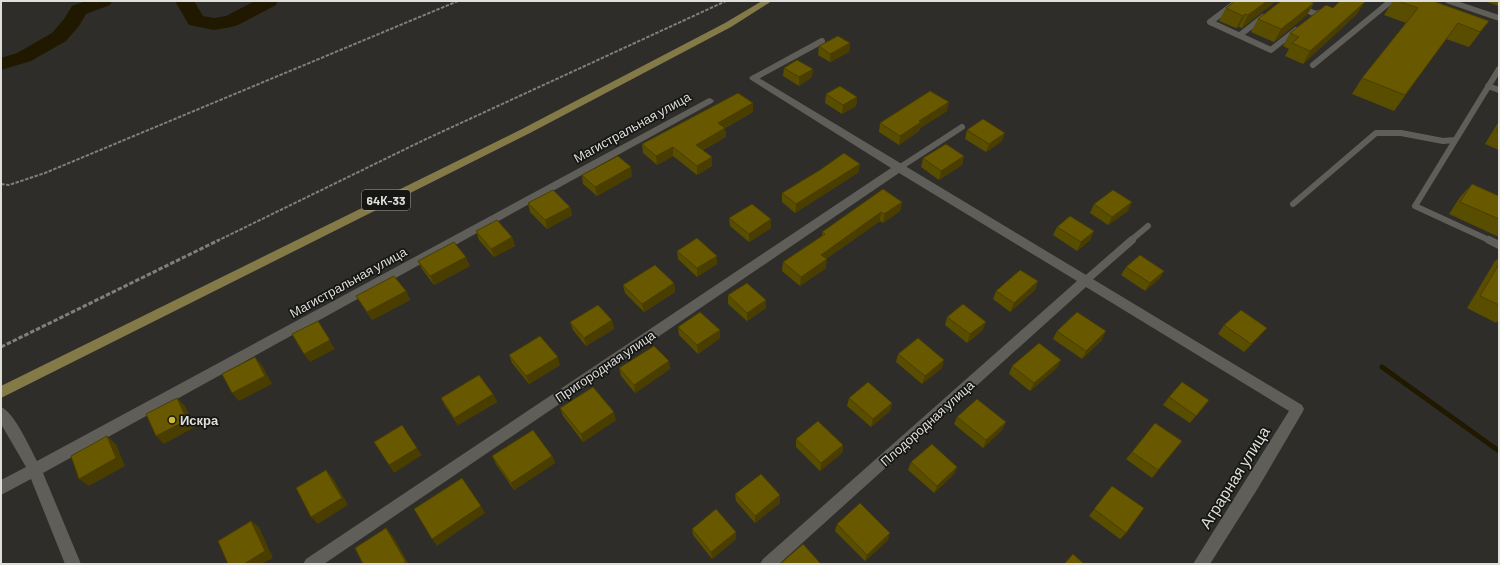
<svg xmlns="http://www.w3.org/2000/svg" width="1500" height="565" font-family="Barlow,sans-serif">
<rect width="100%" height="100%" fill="#2e2d29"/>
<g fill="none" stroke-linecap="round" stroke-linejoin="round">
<path stroke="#201900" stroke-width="5" d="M1382,367L1499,451"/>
<path fill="#201900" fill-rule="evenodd" d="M86,1H112L110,5L86,14L79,26L66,41L31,61L1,70V58L17,53L52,33L64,19L72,6Z
M175,1H194L203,16L214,18L226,16L255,1H278L276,5L238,25L231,27L214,30L189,25Z"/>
<path stroke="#807f7c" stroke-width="2" stroke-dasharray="3.5 1.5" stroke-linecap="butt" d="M1,184L9,185L45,173L458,1
M217,241L424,140L726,1"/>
<path stroke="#807f7c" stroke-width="3" stroke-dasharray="4.5 2" stroke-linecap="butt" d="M1,347L219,240"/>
<path stroke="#5f5e59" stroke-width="6" d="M1238,1L1210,22L1271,50L1296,30
M1301,8L1316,14L1323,12
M1240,35L1263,17
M1313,65L1391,1
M754,78L822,41
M1488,86L1499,90
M899,168L962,127
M1293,204L1376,133H1401L1443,141L1455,140
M1130,241L1148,226
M1491,241L1415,206L1499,69"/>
<path stroke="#5f5e59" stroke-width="8" d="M1489,240L1499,245
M1085,281L1132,240"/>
<path fill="#5f5e59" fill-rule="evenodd" d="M754,75L1302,405L1304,409L1302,413L1258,488L1210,564H1193L1289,411L1086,287L779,564H760L763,559L1077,281L899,173L324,564H303L306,559L891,168L751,80L749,78L751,76Z
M709,98L712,99L714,101L712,103L43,473L81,564H65L31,479L1,495V480L26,467L1,424V407C14,412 30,448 37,461Z"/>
<path fill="#5f5e59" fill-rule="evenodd" d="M1445,1H1457L1499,15V21L1446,3Z"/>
<path fill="#847a48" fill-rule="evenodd" d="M762,1H772L731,27L530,133L1,398V386L522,129L725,23Z"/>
</g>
<path fill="#594d00" d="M1235,1H1276L1242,28L1239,27L1236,28L1219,21L1226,8Z
M1393,1H1433L1489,21L1469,47L1446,39L1394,111L1352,94L1362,78L1406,23L1384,15Z
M1484,1H1499V6Z
M1314,3L1307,15L1274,42L1251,32L1258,19Z
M1357,14L1303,64L1285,56L1289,49L1283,46L1290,33Z
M850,43L849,52L830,62L818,55L819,46Z
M784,68L812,77L799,86L783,76Z
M826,94L857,97L856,106L842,114L825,103Z
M947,111L920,128L919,131L899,145L879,132L880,123Z
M753,112L725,128L726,137L703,150L712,166L697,175L673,156L657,165L643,153L642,144Z
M1499,121V150L1485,144Z
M967,130L1002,141L986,152L965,139Z
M964,156L962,165L939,180L921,167L923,158Z
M859,172L795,213L782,202V193Z
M582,175L632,176L597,196L583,184Z
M1472,184L1499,196V237L1449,214L1460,197Z
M902,202L900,211L883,223L880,221L826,259V268L800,286L782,271L783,262L822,236V232Z
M528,203L570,207L572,215L547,229L530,212Z
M1094,204L1128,211L1108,225L1090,213Z
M729,218L771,228L749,242L730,226Z
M1057,227L1094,231L1090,240L1077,251L1053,235Z
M476,231L512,237L515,246L494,257L479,240Z
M677,251L717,256V264L697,277L678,259Z
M1499,258V320L1496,323L1467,308L1495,261Z
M418,261L470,266L434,285L422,269Z
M1126,267L1164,271L1159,279L1145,291L1121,275Z
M1038,281L1035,290L1010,312L993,299L996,291Z
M674,283L675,292L644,312L625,293L623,285Z
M406,291L410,300L372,320L356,296Z
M728,295L766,300V308L747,321L728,304Z
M947,317L983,330L967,343L945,325Z
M612,320L614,329L586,346L573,330L570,322Z
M1224,325L1260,336L1244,352L1218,334Z
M678,327L720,330V338L698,354L679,335Z
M1057,331L1102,340L1082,359L1053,339Z
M898,354L942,368L922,384L896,362Z
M509,355L560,365L529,384L512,363Z
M669,361L670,369L635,393L621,376L619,368Z
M1012,366L1057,368L1030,391L1009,374Z
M493,394L497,402L458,425L445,406L441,398Z
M1169,397L1209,400L1190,423L1163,405Z
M849,398L892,403L890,411L871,427L847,406Z
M560,408L616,420L583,442L563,416Z
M957,417L1006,422L1002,430L983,448L954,424Z
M796,439L843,445L842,453L820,471L796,447Z
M1182,441L1152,478L1126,459L1132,452Z
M492,456H552L555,463L514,490L496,464Z
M911,462L957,467L954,474L934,493L908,470Z
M1112,486L1126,533L1120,539L1089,516Z
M735,494L780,503L755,523L736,501Z
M837,524L888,540L865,561L835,531Z
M692,529L736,532V539L712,559L693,535Z"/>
<path fill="#493e00" d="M1267,1H1276L1242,28L1248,15Z
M1365,2L1357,14L1303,64L1310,51Z
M1314,3L1307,15L1274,42L1281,29Z
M1245,14L1239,27L1236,28L1243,16Z
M850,43L849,52L830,62V54Z
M813,69L812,77L799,86V77Z
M857,97L856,106L842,114L843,105Z
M949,102L947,111L920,128L919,131L899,145L900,136L919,121Z
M753,103V112L718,131V123Z
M725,128L726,137L696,153V145Z
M1005,133L1002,141L986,152L989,144Z
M673,147V156L657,165L656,156Z
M964,156L962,165L939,180L941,171Z
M712,157V166L697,175V166Z
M860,164L859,172L795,213L796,204Z
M631,167L632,176L597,196L595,187Z
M902,202L900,211L883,223L884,214Z
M1132,202L1128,211L1108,225L1112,217Z
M570,207L572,215L547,229L545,220Z
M881,212L880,221L820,263L821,255Z
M771,219V228L749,242V234Z
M1094,231L1090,240L1077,251L1081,242Z
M512,237L515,246L494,257L491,249Z
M717,256V264L697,277V268Z
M466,257L470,266L434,285L430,276Z
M827,259L826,268L800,286L801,277Z
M1164,271L1159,279L1145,291L1150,283Z
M1038,281L1035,290L1010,312L1014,303Z
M674,283L675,292L644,312L642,304Z
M406,291L410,300L372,320L367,312Z
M766,300V308L747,321V313Z
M612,320L614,329L586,346L584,338Z
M986,322L983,330L967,343L970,334Z
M1267,328L1260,336L1244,352L1251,344Z
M323,330L335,349L310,362L304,354Z
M720,330V338L698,354L697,345Z
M1106,331L1102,340L1082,359L1086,351Z
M255,357L262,365L272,384L239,401L232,393Z
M558,357L560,365L529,384L526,376Z
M944,360L942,368L922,384L925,376Z
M1061,360L1057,368L1030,391L1034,383Z
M669,361L670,369L635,393L634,385Z
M493,394L497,402L458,425L454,418Z
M177,398L185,406L195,427L164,444L156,436Z
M892,403L890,411L871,427L873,419Z
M614,412L616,420L583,442L581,434Z
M1006,422L1002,430L983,448L986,440Z
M107,436L116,444L125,466L89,486L79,479Z
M843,445L842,453L820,471L821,463Z
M417,448L422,455L394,473L389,465Z
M552,456L555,463L514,490L511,483Z
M957,467L954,474L934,493L937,486Z
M326,470L333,478L348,505L318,524L311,517Z
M780,495V503L755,523V516Z
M481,506L485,513L437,546L432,539Z
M251,521L259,527L273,558L262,564H244Z
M386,528L392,535L409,564H402Z
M736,532V539L712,559L711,552Z
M890,533L888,540L865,561L867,555Z"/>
<path fill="#685900" stroke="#493e00" d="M1235,1H1267L1248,15L1245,14L1243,16L1226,8Z
M1281,1H1309L1314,3L1281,29L1258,19Z
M1340,1H1363L1365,2L1310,51L1292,43L1299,37L1290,33L1326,5L1333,8Z
M1398,1H1433L1489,21L1480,32L1458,23L1405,95L1362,78L1418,8Z
M838,36L850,43L830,54L819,46Z
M797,60L813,69L799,77L784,68Z
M840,86L857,97L843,105L826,94Z
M930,91L949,102L919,121L921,122L900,136L880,123Z
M738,93L753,103L718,123L725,128L696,145L712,157L697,166L673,147L656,156L642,144Z
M983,119L1005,133L989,144L967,130Z
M1499,127V132L1496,131Z
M946,144L964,156L941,171L923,158Z
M844,153L860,164L796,204L782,193L820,170Z
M618,156L631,167L595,187L582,175Z
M1472,184L1499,196V219L1460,202Z
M883,189L902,202L884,214L881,212L821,255L827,259L801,277L783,262L825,234L822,232Z
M553,190L570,207L545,220L528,203Z
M1113,190L1132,202L1112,217L1094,204Z
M752,204L771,219L749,234L729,218Z
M1070,216L1094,231L1081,242L1057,227Z
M497,220L512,237L491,249L476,231Z
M697,238L717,256L697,268L677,251Z
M454,242L466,257L430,276L418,261Z
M1140,255L1164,271L1150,283L1126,267Z
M1499,264V305L1480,296Z
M655,265L674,283L642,304L623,285Z
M1020,270L1038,281L1014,303L996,291Z
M394,276L406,291L367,312L356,296Z
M747,283L766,300L747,313L728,295Z
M963,304L986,322L970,334L947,317Z
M598,305L612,320L584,338L570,322Z
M1241,310L1267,328L1251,344L1224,325Z
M700,312L720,330L697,345L678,327Z
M1077,312L1106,331L1086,351L1057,331Z
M318,321L330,340L304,354L292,334Z
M540,336L558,357L526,376L509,355Z
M918,338L944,360L925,376L898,354Z
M1039,343L1061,360L1034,383L1012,366Z
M654,346L669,361L634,385L619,368Z
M255,357L265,376L232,393L222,374Z
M479,375L493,394L454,418L441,398Z
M868,382L892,403L873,419L849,398Z
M1182,382L1209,400L1196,416L1169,397Z
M593,387L614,412L581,434L560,408Z
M177,398L187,420L156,436L146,414Z
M977,399L1006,422L986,440L957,417Z
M818,421L843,445L821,463L796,439Z
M1155,423L1182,441L1158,470L1132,452Z
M402,425L417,448L389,465L374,442Z
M533,430L552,456L511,483L492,456Z
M107,436L116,458L79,479L71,456Z
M932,444L957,467L937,486L911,462Z
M326,470L342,498L311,517L296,488Z
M761,474L780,495L755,516L735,494Z
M462,478L481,506L432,539L414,509Z
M1112,486L1144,508L1126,533L1094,509Z
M860,503L890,533L867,555L837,524Z
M716,509L736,532L711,552L692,529Z
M251,521L265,551L244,564H228L218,541Z
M386,528L406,562L402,564H363L355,548Z
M803,544L821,564H780Z
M1073,554L1084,564H1064Z"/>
<circle fill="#d1b736" stroke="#161614" stroke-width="1.5" cx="172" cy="420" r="4"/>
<g text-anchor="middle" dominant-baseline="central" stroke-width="3.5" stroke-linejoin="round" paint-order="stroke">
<rect fill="#161614" stroke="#a2a29f" stroke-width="1" x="362" y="190" width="48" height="20" rx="3"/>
<g font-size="12" font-weight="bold" fill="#dededb">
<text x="386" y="200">64К-33</text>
</g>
<g font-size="13" fill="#dededb" stroke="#161614">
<text transform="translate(632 127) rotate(-29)">Магистральная улица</text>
<text transform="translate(348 282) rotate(-29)">Магистральная улица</text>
<text transform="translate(605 366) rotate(-34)">Пригородная улица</text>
<text transform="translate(927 423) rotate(-42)">Плодородная улица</text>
</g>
<g font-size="13" font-weight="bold" fill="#dededb" stroke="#161614" text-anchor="start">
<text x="180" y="420">Искра</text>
</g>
<g font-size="16" fill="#dededb" stroke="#161614">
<text transform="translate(1234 477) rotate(-58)">Аграрная улица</text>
</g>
</g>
<rect width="1500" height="565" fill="none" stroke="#dededb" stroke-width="4"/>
</svg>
